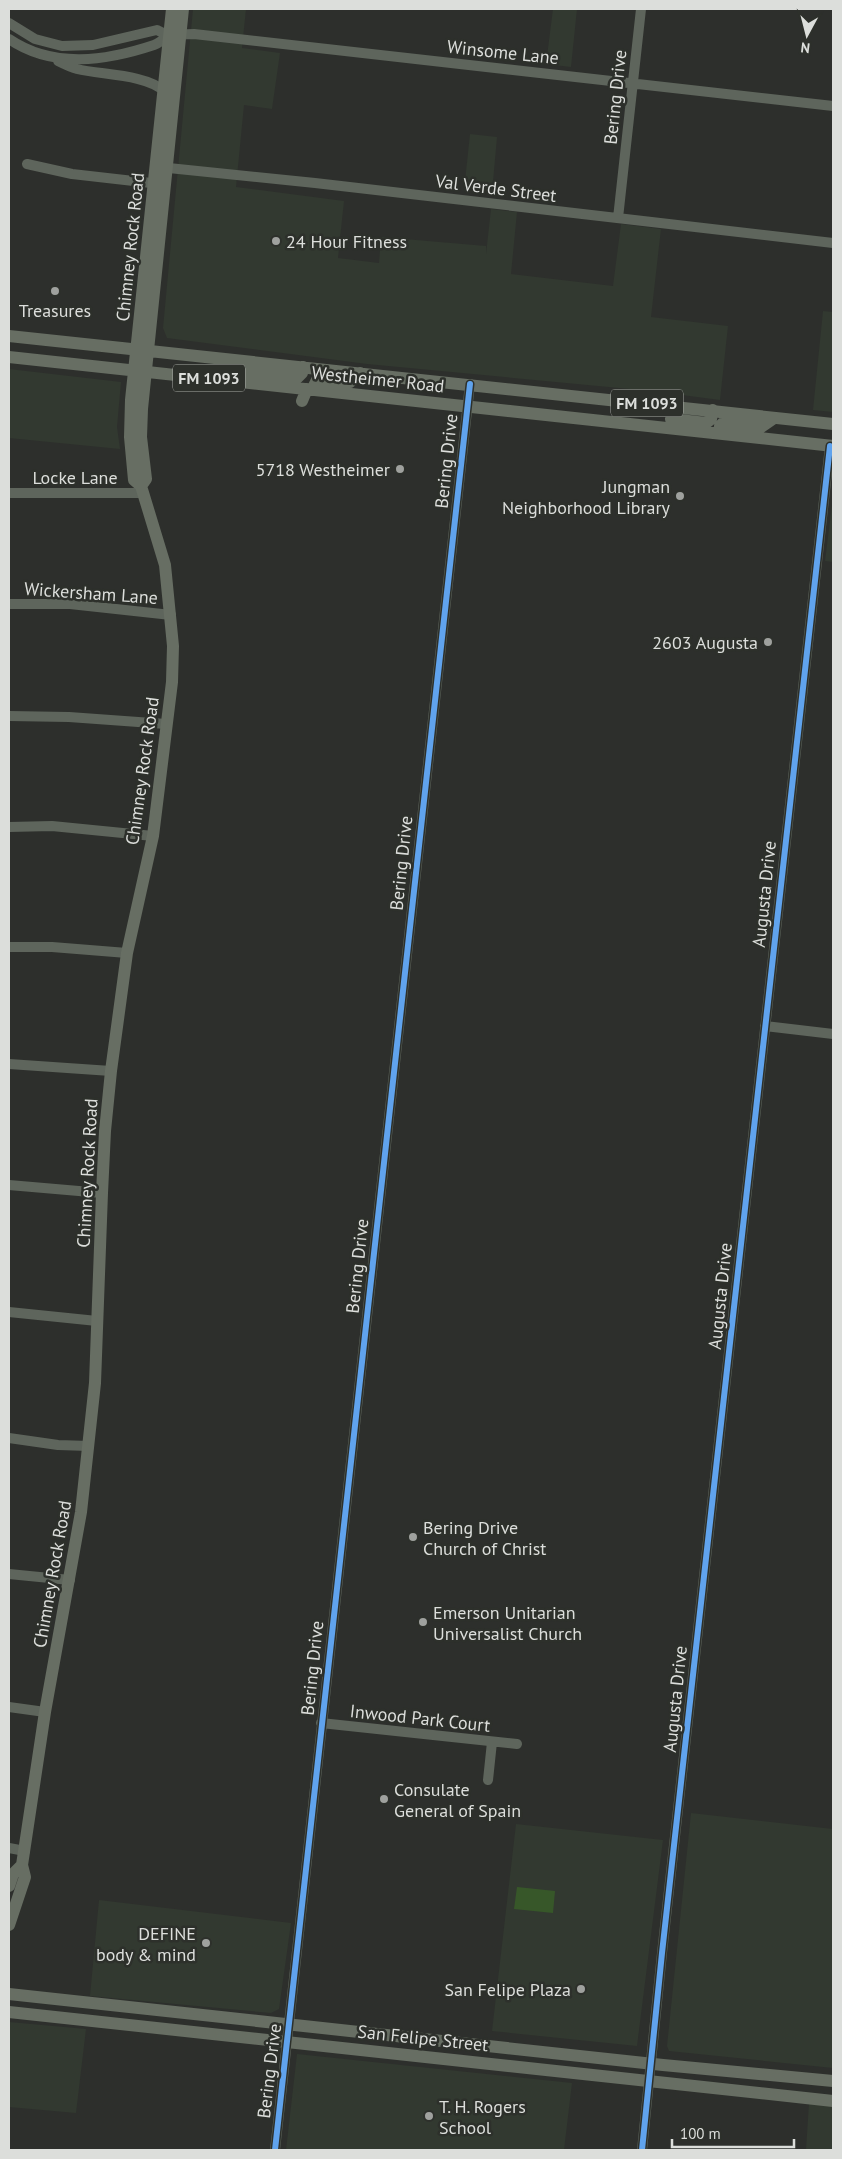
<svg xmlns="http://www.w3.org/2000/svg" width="842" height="2159" font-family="'PT Sans',sans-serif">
<rect width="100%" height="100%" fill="#2d2f2c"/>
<path fill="#323930" d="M193,9H246L242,48L280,53L272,109L244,105L236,187L344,201L338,258L379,263L381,237L486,246V254L491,209L517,212L511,274L613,286L621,224L661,229L651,317L728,326L720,400L651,391L367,364L167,338L163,328Z
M553,9H577L571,67L546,64Z
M470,134L497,137L492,193L464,191Z
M823,311L833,312V412L813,410Z
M9,369L121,382L117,427L120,449L9,438Z
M833,497V562L825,561Z
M691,1813L833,1829V2068L669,2051L667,2046Z
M516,1824L663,1840L637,2046L492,2031Z
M99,1900L291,1923L279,2009L271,2013L90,1996Z
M9,2022L86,2029L76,2113L9,2107Z
M297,2054L572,2083L564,2150H286Z
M809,2103L833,2105V2150H806Z"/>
<path fill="#375729" d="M517,1887L555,1891L553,1913L514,1909Z"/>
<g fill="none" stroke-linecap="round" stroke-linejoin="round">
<path stroke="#5e655c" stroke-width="10" d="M9,23L35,39L62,46L93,45L157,30L169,36
M9,39C53,69 106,61 154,45C160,43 165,37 171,36C178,34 186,34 194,34L833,106
M58,61C64,64 70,67 77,69C101,75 145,74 164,91
M27,164L72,174L160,184
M159,167L315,183L833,243
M618,218L641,9
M9,493H142
M9,604H70L171,615
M9,716L69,717L166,724
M9,827L52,826L153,836
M9,947H52L127,953
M765,1026L833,1034
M9,1064L111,1071
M9,1185L102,1193
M9,1312L97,1321
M9,1438L58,1445L89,1446
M9,1574L70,1580
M9,1707L45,1712
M321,1723L517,1744
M488,1780L492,1742
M9,1848L25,1851
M275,2150L470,384
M642,2150L662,1953L830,446"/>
<path stroke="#676e63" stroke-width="12" d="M9,336L833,424
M9,357L833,446
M234,381L249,372L297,378L302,373L303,367
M312,390L317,380L350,382L360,373
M302,401L307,389
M671,419L706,423L711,419L713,410
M719,433L720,426L723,423L761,427L774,418
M141,486L146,479L141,437L142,409L183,9
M9,1886L13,1874L22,1865
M9,1925L25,1877L22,1865L45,1712L81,1512L95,1383L102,1193L105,1131L111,1071L127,953L153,836L172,682L173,646L165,565L141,486L134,480L130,437L131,400L172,9
M9,1994L663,2065L833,2081
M9,2012L833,2101"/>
<defs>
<path id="cycleway" d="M275,2150L470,384
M642,2150L662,1953L830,446"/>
</defs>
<use href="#cycleway" stroke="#2d302b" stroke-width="9"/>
<use href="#cycleway" stroke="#60a3ed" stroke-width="6"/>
</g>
<g fill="#9fa19e" stroke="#2d302b" stroke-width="2">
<circle cx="276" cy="241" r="5"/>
<circle cx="55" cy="291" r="5"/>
<circle cx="400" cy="469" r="5"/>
<circle cx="680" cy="496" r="5"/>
<circle cx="768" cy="642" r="5"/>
<circle cx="413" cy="1537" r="5"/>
<circle cx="423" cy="1622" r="5"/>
<circle cx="384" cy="1799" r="5"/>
<circle cx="206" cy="1943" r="5"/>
<circle cx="581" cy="1989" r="5"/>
<circle cx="429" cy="2116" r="5"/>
</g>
<g text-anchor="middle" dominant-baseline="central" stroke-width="5" stroke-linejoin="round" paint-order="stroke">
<g fill="#2d302b" stroke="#a8aaa6" stroke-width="1">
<rect x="173" y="364.5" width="72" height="27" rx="4"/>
<rect x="611" y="389.5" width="72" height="27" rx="4"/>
</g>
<g font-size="16" font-weight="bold" fill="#dcdedb">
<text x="209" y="378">FM 1093</text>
<text x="647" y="403">FM 1093</text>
</g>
<g font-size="18" fill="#dcdedb" stroke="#2d302b">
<text transform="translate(503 52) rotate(6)">Winsome Lane</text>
<text transform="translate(615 97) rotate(-84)">Bering Drive</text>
<text transform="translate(496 188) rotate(7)">Val Verde Street</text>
<text transform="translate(130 247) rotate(-84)">Chimney Rock Road</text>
<text transform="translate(378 379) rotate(6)">Westheimer Road</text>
<text transform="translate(446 461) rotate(-84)">Bering Drive</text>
<text x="75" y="477">Locke Lane</text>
<text transform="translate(91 593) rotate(4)">Wickersham Lane</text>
<text transform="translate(142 771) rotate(-82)">Chimney Rock Road</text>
<text transform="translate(401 863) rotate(-84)">Bering Drive</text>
<text transform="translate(764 894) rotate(-84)">Augusta Drive</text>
<text transform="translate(87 1173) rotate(-87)">Chimney Rock Road</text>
<text transform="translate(357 1266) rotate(-84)">Bering Drive</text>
<text transform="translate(720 1296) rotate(-84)">Augusta Drive</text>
<text transform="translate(52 1574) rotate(-80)">Chimney Rock Road</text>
<text transform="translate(312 1668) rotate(-84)">Bering Drive</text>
<text transform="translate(675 1699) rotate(-84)">Augusta Drive</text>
<text transform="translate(420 1718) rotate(6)">Inwood Park Court</text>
<text transform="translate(423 2038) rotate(6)">San Felipe Street</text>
<text transform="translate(269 2071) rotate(-83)">Bering Drive</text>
</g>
<g font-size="18" fill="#dcdedb" stroke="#2d302b" text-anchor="start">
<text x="286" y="241">24 Hour Fitness</text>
<text x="55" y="310" text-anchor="middle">Treasures</text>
<text x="390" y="469" text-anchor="end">5718 Westheimer</text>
<text x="670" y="486" text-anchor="end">Jungman<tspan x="670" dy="21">Neighborhood Library</tspan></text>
<text x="758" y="642" text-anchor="end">2603 Augusta</text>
<text x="423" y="1527">Bering Drive<tspan x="423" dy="21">Church of Christ</tspan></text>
<text x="433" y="1612">Emerson Unitarian<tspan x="433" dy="21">Universalist Church</tspan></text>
<text x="394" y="1789">Consulate<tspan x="394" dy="21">General of Spain</tspan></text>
<text x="196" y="1933" text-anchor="end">DEFINE<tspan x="196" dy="21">body &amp; mind</tspan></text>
<text x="571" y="1989" text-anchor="end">San Felipe Plaza</text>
<text x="439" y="2106">T. H. Rogers<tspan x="439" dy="21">School</tspan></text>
</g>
</g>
<rect width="842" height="2159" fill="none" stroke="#dcdedb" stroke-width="20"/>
<g transform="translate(807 35) rotate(187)" stroke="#2d302b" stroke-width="4" paint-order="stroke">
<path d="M0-4L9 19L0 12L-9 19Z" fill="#dcdedb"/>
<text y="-8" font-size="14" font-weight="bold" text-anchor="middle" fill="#dcdedb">N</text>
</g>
<path d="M672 2139v8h122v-8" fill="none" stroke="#dcdedb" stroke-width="2.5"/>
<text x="680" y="2139" font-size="15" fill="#dcdedb" stroke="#2d302b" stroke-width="4" paint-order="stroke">100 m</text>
</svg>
